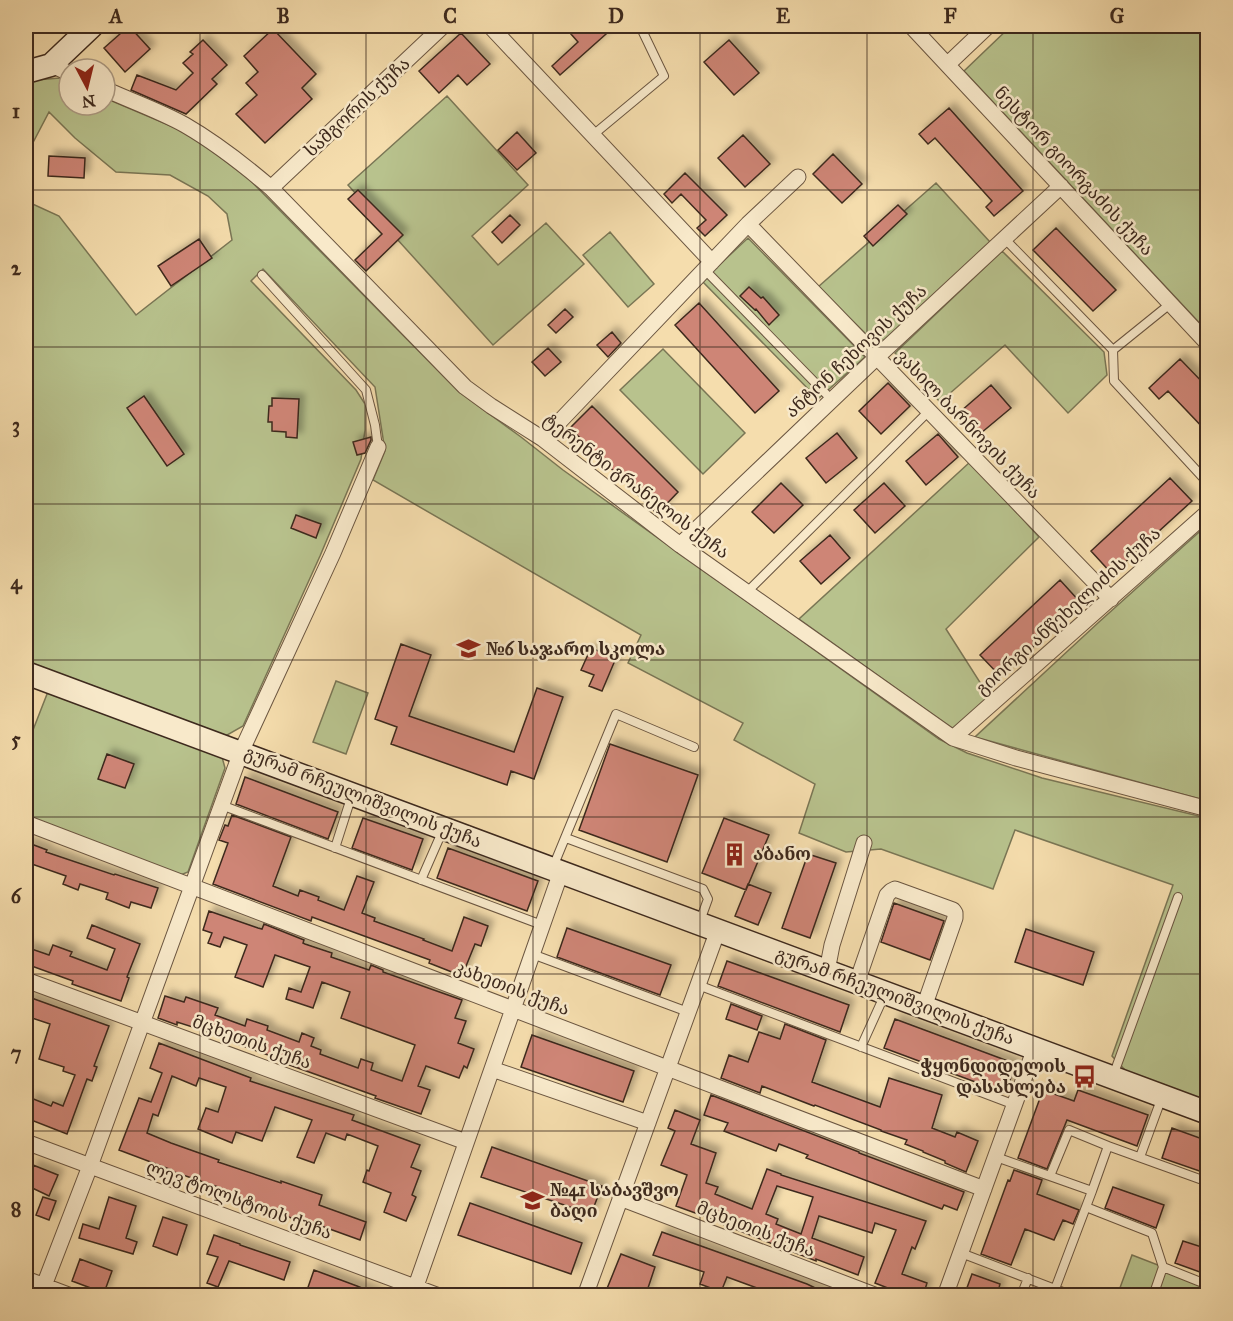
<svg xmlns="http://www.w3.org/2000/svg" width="1233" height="1321" font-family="'IM FELL Great Primer','Noto Serif Georgian',serif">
<defs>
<filter id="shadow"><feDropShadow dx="5.5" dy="-5.5" stdDeviation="3" flood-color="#0004"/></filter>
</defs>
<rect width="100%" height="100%" fill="#f5ddad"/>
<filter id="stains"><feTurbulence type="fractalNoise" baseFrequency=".00333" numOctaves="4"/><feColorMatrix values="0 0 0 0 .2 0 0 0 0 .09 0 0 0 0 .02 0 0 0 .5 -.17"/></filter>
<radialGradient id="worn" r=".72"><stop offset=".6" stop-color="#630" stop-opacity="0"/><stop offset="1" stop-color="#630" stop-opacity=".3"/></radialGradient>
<path fill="#b8c28d" stroke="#7a7655" stroke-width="1.5" d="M1011,26H1207V331L964,71Z
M60,78L69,82V105H105V98L178,129L204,145L249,179L458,391L521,437L563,470L939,739L967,753L1042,778L1207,818V1103L1126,1071L1112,1056L1173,885L1015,830L993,889L881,849L846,852L799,833L815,784L734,740L743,723L628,663L641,635L373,480L385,451L375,387L263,269L251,281L356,390L365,404V430L361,459L320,556L243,726L222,738L26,665V201L59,216L136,315L232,240L227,214L208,196L170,175L116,172L75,138L49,112L26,156V83L36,80Z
M447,96L528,185L472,236L498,265L546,223L584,264L493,345L348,185Z
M936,183L990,242L886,340L876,341L869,337L818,287Z
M610,232L654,284L628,307L583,255Z
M748,238L865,357L818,399L702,281Z
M1002,251L1104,352L1107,375L1068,413L1005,345L940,402L895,353Z
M663,349L745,433L703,474L620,390Z
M970,462L1039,537L946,629L990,698L953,729L799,619Z
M1207,525V801L975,737L1099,622Z
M336,681L368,693L346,754L313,742Z
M49,689L222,757L225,768L188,872L178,876L26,818V748Z
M1132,1255L1207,1284V1295L1117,1296Z"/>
<path fill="#ce8576" stroke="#3d291d" stroke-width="1.5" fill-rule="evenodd" filter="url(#shadow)" d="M129,26L150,49L125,72L104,48Z
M581,26H615L560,75L552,66L578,42L571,34Z
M273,29L316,74L302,88L312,99L265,143L236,114L257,95L246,83L258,72L244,56Z
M461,33L490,64L467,85L458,75L439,93L419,71Z
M203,40L227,65L212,79L217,84L186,114L131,90L137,75L176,90L193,73L183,63L193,54L190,52Z
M729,40L759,73L734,95L704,62Z
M949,108L1023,191L994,216L986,207L992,201L935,138L928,144L919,134Z
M517,132L536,153L517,170L498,150Z
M743,135L770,164L745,187L718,158Z
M833,154L862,184L842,203L813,174Z
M49,156L85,158L84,178L48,176Z
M685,173L727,215L705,236L697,228L706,220L681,194L672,203L664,194Z
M358,190L403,235L366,271L355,260L382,234L348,199Z
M898,205L907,214L873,246L864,236Z
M510,215L520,225L502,243L492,232Z
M1056,228L1116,290L1093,311L1033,250Z
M199,239L212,258L171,286L158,266Z
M749,287L761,298L763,297L779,315L769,325L756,309L755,310L740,296Z
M699,303L779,391L755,413L675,325Z
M565,309L573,317L556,333L548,325Z
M612,332L621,343L608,357L597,345Z
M548,348L561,362L545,376L532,362Z
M1180,359L1208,388V433L1168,391L1159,399L1149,388Z
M888,383L910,406L881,434L859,411Z
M991,385L1011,408L981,433L961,411Z
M144,396L184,454L167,466L127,408Z
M272,398L299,399L297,438L286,437V432L272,431V422H268L269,406H272Z
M592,406L678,492L657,514L570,428Z
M837,433L857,458L826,483L806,458Z
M938,434L958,457L926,485L906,461Z
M371,437V440L365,453L357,455L353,442Z
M1170,478L1192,501L1112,574L1091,551Z
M781,483L803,505L774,533L752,512Z
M884,483L905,506L875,533L854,510Z
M296,515L321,524L316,538L291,528Z
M830,535L850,558L821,584L800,561Z
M1060,580L1080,602L1001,677L980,655Z
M401,644L431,655L409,716L514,752L537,688L563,697L534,779L511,771L507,785L391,744L397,727L375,719Z
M591,648L616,658L602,691L589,686L594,675L581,670Z
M610,744L698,775L667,862L579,830Z
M107,754L134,764L125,788L98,779Z
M245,777L338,812L328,839L236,804Z
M232,815L291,837L273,886L298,896L300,890L319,897L318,900L344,910L357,876L374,882L362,913L375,918L374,921L424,939L423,940L452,951L464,917L488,926L481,946L475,944L462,976L429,963L430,960L312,917L311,921L213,884L228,843L219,840L225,825L228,826Z
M363,818L423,839L412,870L352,848Z
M724,818L769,835L746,890L702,873Z
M26,842L47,850L46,852L114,875L115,874L158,888L151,908L131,902L129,908L106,899L108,893L80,884L78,890L63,884L66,876L26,862Z
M448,848L538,881L527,911L437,878Z
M808,854L836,863L810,938L782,928Z
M748,884L771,893L758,925L735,916Z
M894,903L944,921L930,960L881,942Z
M209,911L258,928L262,929L264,924L304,940L303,943L305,944L332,953L331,957L369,970L371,965L383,970V972L462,1000L455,1018L466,1021L458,1043L474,1049L467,1068L464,1066L459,1078L426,1066L418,1086L430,1090L421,1114L375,1098L376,1096L270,1058L271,1056L218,1037V1035L177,1022V1025L158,1018L165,996L184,1002L186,997L218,1008L215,1015L245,1026L247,1019L268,1026L267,1030L299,1042L302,1033L314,1038L311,1046L321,1050L320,1054L358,1068L361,1059L373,1063L371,1070L402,1081L415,1045L341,1018L350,992L322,982L313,1008L286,999L289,988L301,992L310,967L275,955L263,987L235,977L247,945L224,937L220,947L208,943L212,933L203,930Z
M92,925L140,944L127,977L129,978L121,1001L72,984L73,981L26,964V947L49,955L53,945L72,952L70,956L107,970L115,949L87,938Z
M567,928L671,965L660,995L557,957Z
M1026,929L1094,952L1083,985L1015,962Z
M727,961L849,1005L840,1032L718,986Z
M26,996L109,1026L94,1066L97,1067L92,1081L87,1079L67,1134L26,1118V1111L31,1098L51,1106L53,1102L63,1106L75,1075L63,1071L64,1067L39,1059L50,1024L26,1016Z
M731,1004L762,1016L757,1030L726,1019Z
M895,1019L1016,1064L1005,1093L884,1048Z
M785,1024L826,1040L812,1082L880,1107L889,1078L942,1095L932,1128L955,1137L957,1132L978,1141L966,1172L945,1163V1161L923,1152V1151L905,1144L907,1140L881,1131V1130L815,1105L814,1106L762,1086L760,1093L721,1078L729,1055L748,1062L759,1032L780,1039Z
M532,1035L634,1071L623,1102L521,1067Z
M159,1043L251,1078L250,1081L354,1115L352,1120L420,1145L411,1167L421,1171L412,1195L416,1197L406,1221L384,1212L391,1193L363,1182L367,1170L369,1171L378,1146L347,1134L345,1140L326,1133L314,1163L297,1157L312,1120L275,1107L262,1141L236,1132L232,1143L198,1129L206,1108L218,1112L226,1087L199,1078L196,1086L172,1076L158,1116L153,1114L147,1133L171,1143L219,1160L218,1162L281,1183V1181L322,1195L319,1205L366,1222L360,1240L313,1223L312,1225L271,1211L272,1210L220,1192L221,1188L171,1171L172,1170L119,1150L139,1098L151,1102L162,1073L150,1068Z
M1043,1090L1074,1101L1078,1090L1148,1115L1137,1146L1067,1120L1047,1169L1018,1158Z
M711,1095L859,1152V1153L964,1192L957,1210L944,1205L942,1209L806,1158L808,1155L779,1144L776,1151L724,1131L728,1123L704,1115Z
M675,1110L700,1120L691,1144L716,1153L706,1183L718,1187L715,1194L752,1209L767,1169L781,1174V1175L926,1221L915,1249L912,1247L902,1274L927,1283L923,1296H908L875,1283L896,1230L875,1223L872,1233L819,1216L812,1238L864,1257L858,1275L816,1259V1261L722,1224L723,1223L676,1206L687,1175L661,1165L675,1131L668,1128ZM777,1186L813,1197L801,1234L776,1224L778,1219L766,1214Z
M1172,1128L1208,1141V1174L1162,1158Z
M492,1147L602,1186L591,1214L481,1177Z
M33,1165L58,1175L49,1196L26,1185Z
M1014,1170L1042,1180L1037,1194L1079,1210L1073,1224L1063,1220L1054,1240L1025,1229L1011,1265L981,1254L1008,1180L1010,1181Z
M1113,1187L1164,1205L1156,1228L1105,1208Z
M43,1197L56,1201L49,1220L36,1215Z
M109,1197L136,1206L126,1238L137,1242L133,1254L79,1238L83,1224L99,1229Z
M470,1203L582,1243L571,1274L458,1235Z
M163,1217L187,1225L177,1255L153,1246Z
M662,1232L807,1284L832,1296L768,1295L756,1291L757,1288L727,1277L721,1292L700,1284L704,1272L653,1255Z
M214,1235L240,1244V1245L290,1262L284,1280L229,1261L218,1287L207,1283L218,1257L207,1254Z
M1183,1241L1208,1249V1275L1175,1263Z
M621,1254L655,1267L646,1294L634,1290L632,1296H604Z
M80,1259L112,1271L104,1293L72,1281Z
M314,1270L357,1286L377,1294V1296H305Z
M972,1274L1000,1284L997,1296H964Z"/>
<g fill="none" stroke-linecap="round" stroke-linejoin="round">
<defs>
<path id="lane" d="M593,135L664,76L640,26
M1004,238L1113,350L1114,381L1208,483
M705,270L832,400
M262,275L366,390L375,425L378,447
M1113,350L1170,304
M747,592L929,411
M221,805L542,925
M566,838L703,889L708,899L700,921
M335,848L351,798
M553,867L616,714L694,747
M421,880L442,832
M532,954L688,1012
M698,985L1015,1105
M861,1047L885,994
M1113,1076L1178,897
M996,1157L1092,1191L1108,1146L1208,1182
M1140,1157L1162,1097
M1050,1176L1069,1130L1108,1146
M1086,1207L1152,1233L1163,1267L1153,1296
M961,1253L1055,1289L1092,1191
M1163,1267L1208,1285
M1055,1289L1073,1296
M1021,1296L1028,1278"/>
<path id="street" d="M490,26L712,262
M911,26L1208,344
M948,64L988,26
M51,65L69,73
M105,89C131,101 160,111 185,125C216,143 243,164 271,188L465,387L491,406L543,439L680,545L953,738L1016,758L1208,809
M271,188L443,26
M748,224L1111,599
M543,439L748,224L798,177
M680,545L877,357L1061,186
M953,738L1208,512
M26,823L984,1189
M827,971L832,945L864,843
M26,980L466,1142
M857,982L887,895L891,891L895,889L953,910L955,913V918L924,1007
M492,1069L648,1123
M26,1142L439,1296
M620,1198L877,1296
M26,1279L71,1296
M416,1286L561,872
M40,1296L90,1166L241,752L333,553L378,447
M585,1296L718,930
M945,1296L1035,1048"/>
<path id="secondary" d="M26,72L51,65L92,26
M26,673L1208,1113"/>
</defs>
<use href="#lane" stroke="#6b5641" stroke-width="10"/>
<use href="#street" stroke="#6b5641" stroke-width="17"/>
<use href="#secondary" stroke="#3d291d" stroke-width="25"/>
<use href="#lane" stroke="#f8e9ca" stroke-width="8"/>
<use href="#street" stroke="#f8e9ca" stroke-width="15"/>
<use href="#secondary" stroke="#f8e9ca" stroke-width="22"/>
</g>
<path fill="none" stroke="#3d291d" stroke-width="1.5" stroke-opacity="0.55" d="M200,26V1296M366,26V1296M533,26V1296M700,26V1296M867,26V1296M1033,26V1296M26,190H1208M26,347H1208M26,504H1208M26,660H1208M26,817H1208M26,974H1208M26,1131H1208"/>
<defs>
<symbol id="school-bare" viewBox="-9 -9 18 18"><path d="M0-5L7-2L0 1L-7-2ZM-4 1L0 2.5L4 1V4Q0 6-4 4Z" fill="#8f2418" stroke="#f8e9ca" stroke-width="2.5" paint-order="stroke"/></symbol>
<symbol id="building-bare" viewBox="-9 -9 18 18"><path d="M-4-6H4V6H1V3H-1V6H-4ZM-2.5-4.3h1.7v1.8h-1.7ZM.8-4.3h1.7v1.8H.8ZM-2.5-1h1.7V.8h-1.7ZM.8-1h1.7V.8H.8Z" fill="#8f2418" stroke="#f8e9ca" stroke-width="2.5" paint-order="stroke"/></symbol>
<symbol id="bus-bare" viewBox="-9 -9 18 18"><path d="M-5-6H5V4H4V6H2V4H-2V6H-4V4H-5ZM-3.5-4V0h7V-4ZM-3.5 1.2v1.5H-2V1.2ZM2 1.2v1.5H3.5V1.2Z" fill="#8f2418" stroke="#f8e9ca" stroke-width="2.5" paint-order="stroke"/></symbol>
</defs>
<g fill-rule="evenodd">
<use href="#school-bare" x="452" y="632" width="33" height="33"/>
<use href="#building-bare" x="718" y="838" width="33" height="33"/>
<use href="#bus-bare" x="1068" y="1060" width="33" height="33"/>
<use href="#school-bare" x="516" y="1184" width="33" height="33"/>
</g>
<g text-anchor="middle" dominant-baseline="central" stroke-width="5" stroke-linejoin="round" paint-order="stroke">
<g font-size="18" fill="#3d291d" stroke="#f8e9ca">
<text transform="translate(357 107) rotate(-43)">სამგორის ქუჩა</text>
<text transform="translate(1074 171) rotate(47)">ნესტორ გიორგაძის ქუჩა</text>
<text transform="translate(856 351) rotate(-43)">ანტონ ჩეხოვის ქუჩა</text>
<text transform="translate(968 424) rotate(46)">ვასილ ბარნოვის ქუჩა</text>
<text transform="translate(636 486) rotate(37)">ტერენტი გრანელის ქუჩა</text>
<text transform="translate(1068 611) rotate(-42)">გიორგი ანწეხელიძის ქუჩა</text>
<text transform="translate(363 797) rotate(21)">გურამ რჩეულიშვილის ქუჩა</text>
<text transform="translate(512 988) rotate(21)">კახეთის ქუჩა</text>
<text transform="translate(895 996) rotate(20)">გურამ რჩეულიშვილის ქუჩა</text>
<text transform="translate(252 1042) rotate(20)">მცხეთის ქუჩა</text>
<text transform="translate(239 1200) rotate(20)">ლევ ტოლსტოის ქუჩა</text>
<text transform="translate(756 1229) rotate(21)">მცხეთის ქუჩა</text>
</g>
<g font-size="18" font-weight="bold" fill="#3d291d" stroke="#f8e9ca" text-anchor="start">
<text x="486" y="649">№6 საჯარო სკოლა</text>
<text x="753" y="854">აბანო</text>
<text x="1066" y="1066" text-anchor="end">ჭყონდიდელის<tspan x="1066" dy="21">დასახლება</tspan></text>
<text x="550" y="1190">№41 საბავშვო<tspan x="550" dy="21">ბაღი</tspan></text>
</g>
</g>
<rect width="1233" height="1321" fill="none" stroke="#f5ddad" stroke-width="66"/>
<g transform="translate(87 87) rotate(173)"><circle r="28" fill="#f8e9ca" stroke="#ad9c85" stroke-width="1.5"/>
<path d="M0-4.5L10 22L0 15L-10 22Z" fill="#8f2418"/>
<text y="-9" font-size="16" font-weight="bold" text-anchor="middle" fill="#3d291d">N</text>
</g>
<rect x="33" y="33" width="1167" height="1255" fill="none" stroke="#3d291d" stroke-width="2"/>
<g font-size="20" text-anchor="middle" font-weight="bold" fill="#3d291d">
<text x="116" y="23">A</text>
<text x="283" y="23">B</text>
<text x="450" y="23">C</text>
<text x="616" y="23">D</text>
<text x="783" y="23">E</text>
<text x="950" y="23">F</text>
<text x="1117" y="23">G</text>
<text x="16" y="118">1</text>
<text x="16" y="275">2</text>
<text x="16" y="432">3</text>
<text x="16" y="589">4</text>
<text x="16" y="746">5</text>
<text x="16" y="903">6</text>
<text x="16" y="1060">7</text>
<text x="16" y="1216">8</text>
</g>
<rect width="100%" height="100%" filter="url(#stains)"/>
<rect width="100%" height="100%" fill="url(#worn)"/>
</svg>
